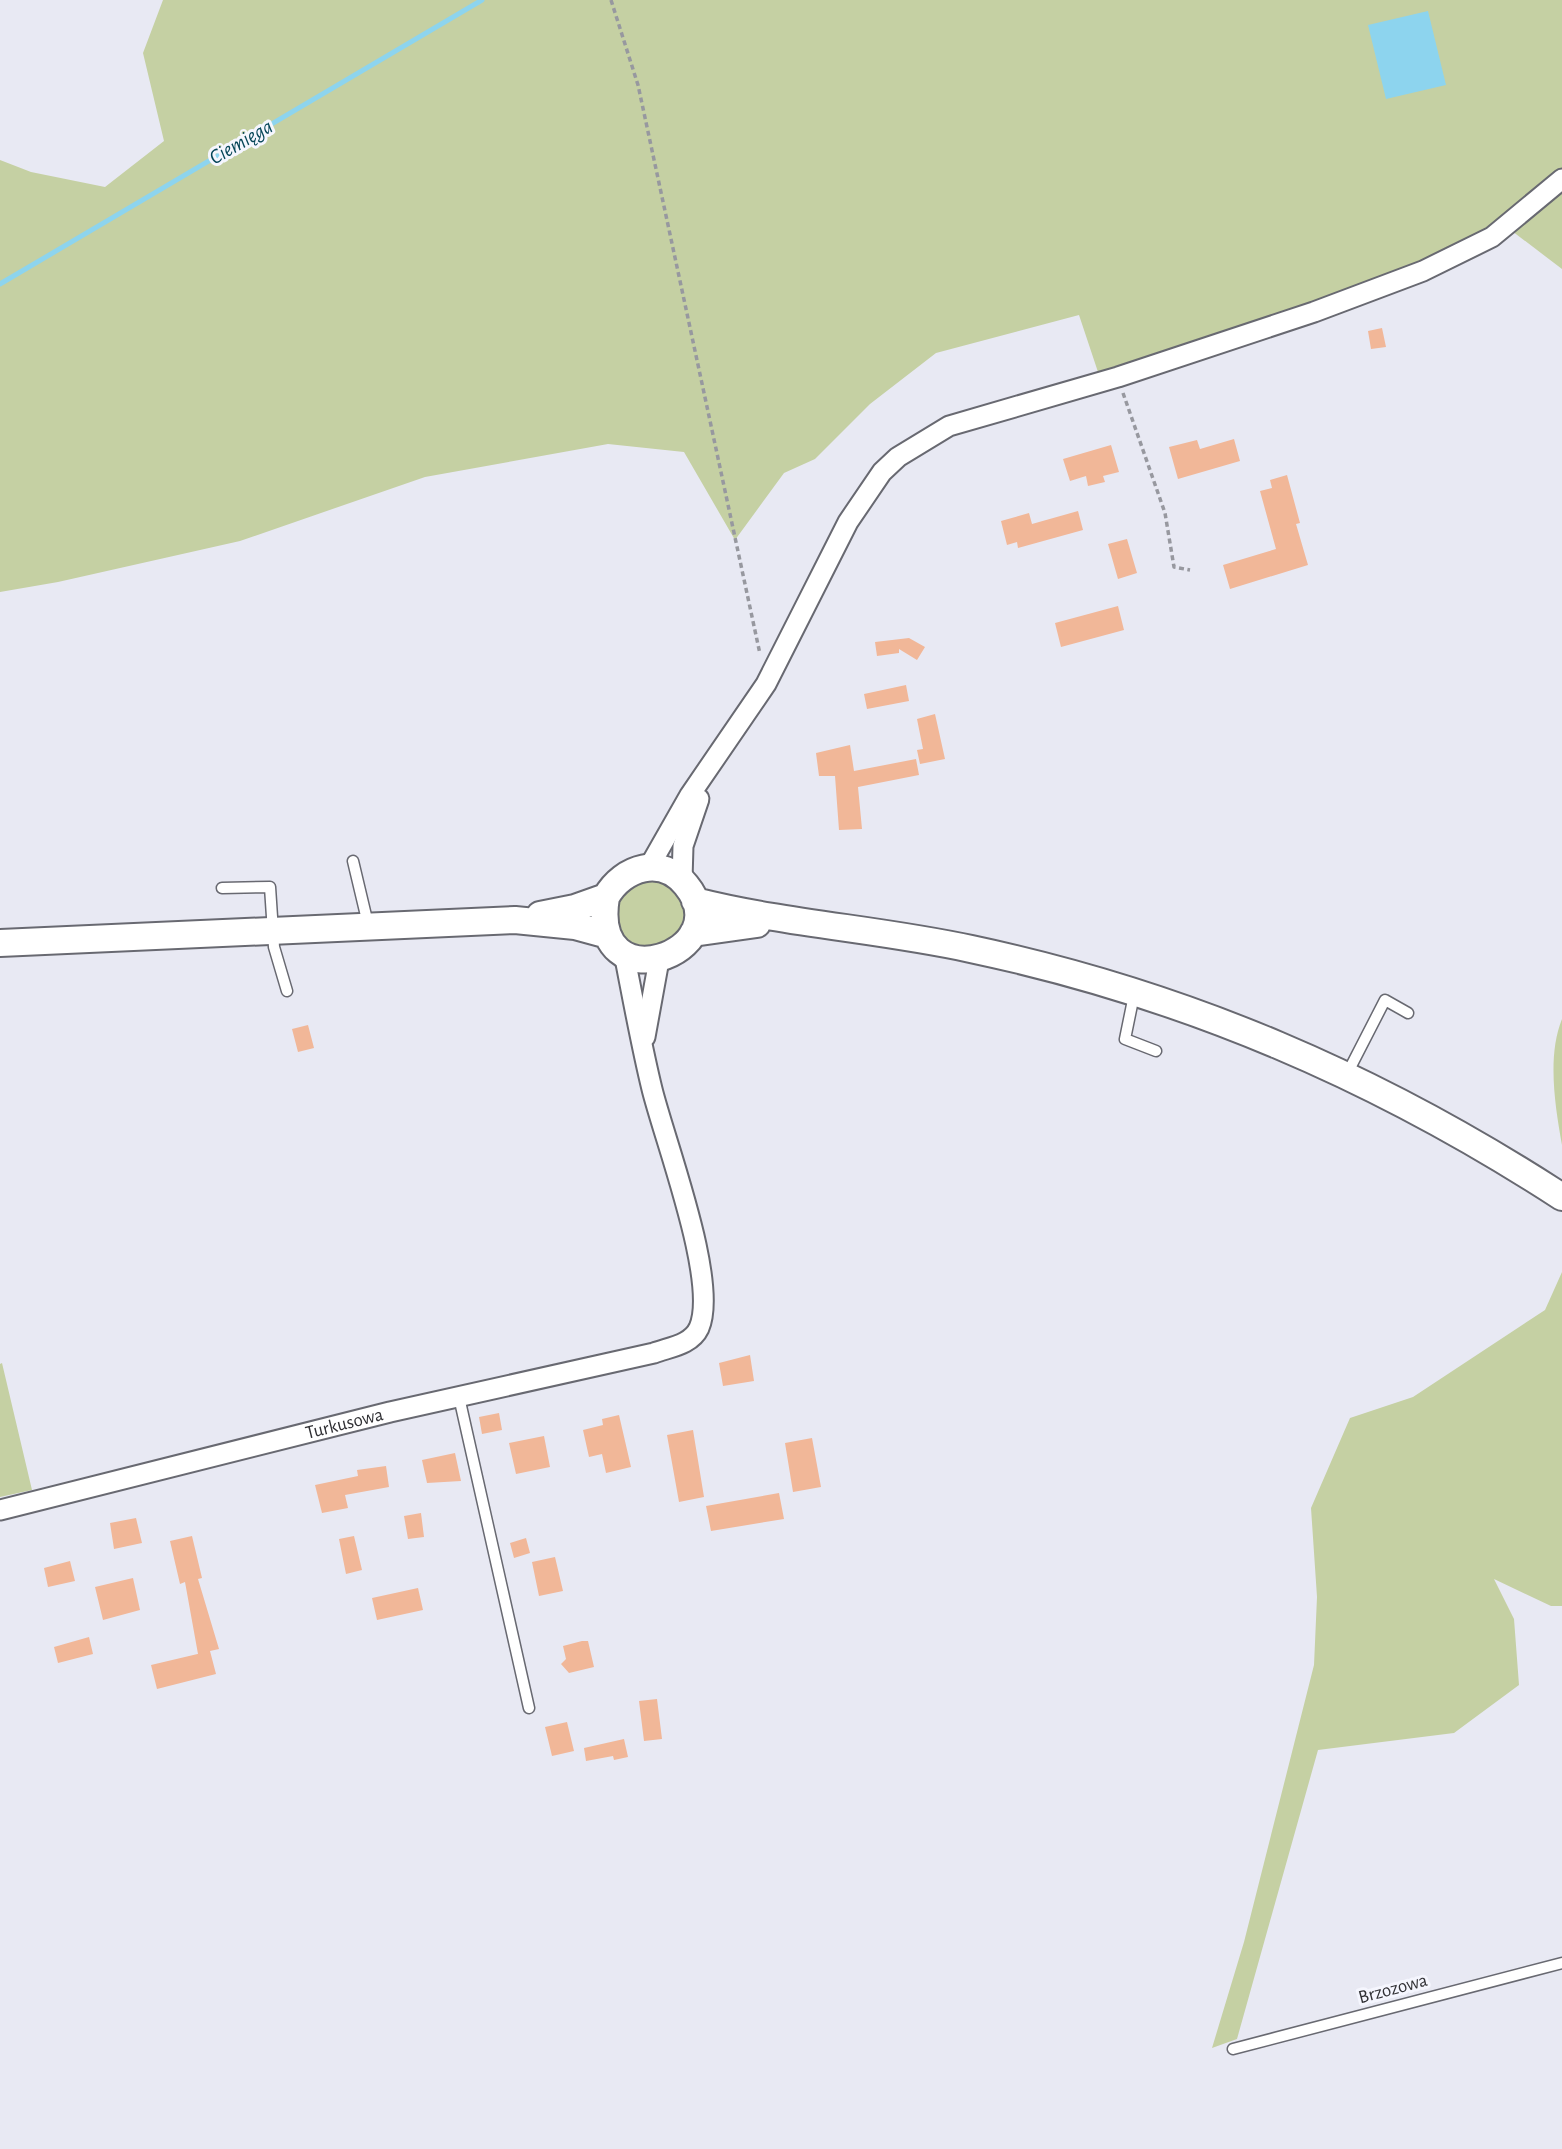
<svg xmlns="http://www.w3.org/2000/svg" width="1562" height="2149" font-family="'Alegreya Sans',sans-serif">
<rect width="100%" height="100%" fill="#e8e9f3"/>
<path fill="#c5d0a3" d="M163,0H1562V269L1512,231L1476,248L1100,378L1079,315L936,353L870,404L815,459L784,473L735,540L684,452L608,444L425,477L240,541L58,582L0,592V160L31,172L105,187L164,141L143,53Z
M615 914a35 35 0 1 1 70 0a35 35 0 1 1-70 0Z
M1562,1019V1145C1555,1106 1547,1056 1562,1019Z
M1562,1272V1606H1551L1494,1579L1514,1619L1519,1685L1454,1733L1318,1750L1237,2039L1212,2048L1244,1942L1314,1665L1317,1597L1311,1508L1350,1418L1413,1397L1545,1310Z
M2,1363L32,1490L0,1497V1364Z"/>
<path fill="#8dd4ee" d="M1428,11L1446,85L1386,99L1368,25Z"/>
<g fill="none" stroke-linecap="round" stroke-linejoin="round">
<path stroke="#8dd4ee" stroke-width="5" d="M0,284L482,0"/>
</g>
<path fill="#f1b798" d="M1382,328L1386,347L1371,349L1368,331Z
M1234,439L1240,461L1178,479L1169,447L1197,440L1200,449Z
M1111,445L1119,472L1103,476L1105,482L1088,486L1086,476L1070,481L1063,459Z
M1287,475L1300,523L1296,524L1308,565L1230,589L1223,565L1276,549L1260,491L1272,488L1270,480Z
M1078,511L1083,530L1018,548L1017,542L1007,545L1001,521L1029,513L1032,524Z
M1127,539L1137,573L1118,579L1108,544Z
M1118,606L1124,630L1061,647L1055,623Z
M909,638L925,647L917,660L899,649V653L877,656L875,642Z
M906,685L909,701L867,709L864,694Z
M935,714L945,759L920,764L917,750L923,749L917,719Z
M850,745L854,771L916,759L919,775L858,787L862,829L839,830L835,776H819L816,753Z
M308,1025L314,1048L298,1052L292,1029Z
M750,1355L754,1381L723,1386L719,1363Z
M499,1413L502,1430L482,1434L479,1417Z
M619,1415L631,1467L606,1473L602,1454L589,1457L583,1430L603,1425L602,1419Z
M693,1430L704,1497L679,1502L667,1435Z
M544,1436L550,1467L516,1474L509,1443Z
M812,1438L821,1487L793,1492L785,1443Z
M455,1453L461,1481L427,1483L422,1460Z
M386,1466L389,1487L345,1495L348,1508L322,1513L315,1485L358,1476L357,1470Z
M779,1493L784,1519L711,1531L706,1506Z
M421,1513L424,1537L408,1539L404,1516Z
M136,1518L142,1543L114,1549L110,1523Z
M192,1536L202,1578L198,1579L219,1649L210,1651L216,1674L157,1689L151,1665L206,1652L198,1654L185,1582L180,1584L170,1541Z
M354,1536L362,1570L346,1574L339,1539Z
M526,1538L530,1553L514,1558L510,1543Z
M555,1557L563,1591L539,1596L532,1562Z
M70,1561L75,1581L48,1587L44,1568Z
M133,1578L140,1610L103,1620L95,1587Z
M418,1588L423,1610L377,1620L372,1598Z
M89,1637L93,1654L58,1663L54,1647Z
M582,1641H588L594,1667L569,1673L561,1664L566,1659L563,1646Z
M657,1699L662,1739L644,1741L639,1701Z
M567,1722L574,1751L552,1756L545,1727Z
M624,1739L628,1757L614,1760L613,1756L586,1761L584,1748Z"/>
<g fill="none" stroke-linecap="round" stroke-linejoin="round">
<defs>
<path id="lane" d="M353,861L368,924
M222,888L270,887L274,947L287,991
M1134,995L1125,1039L1156,1051
M1347,1074L1385,1000L1408,1013
M459,1397L529,1708
M1233,2049L1562,1963"/>
<g id="street">
<path d="M649,867L690,795L766,684L848,522L882,472L898,457L949,426L1118,377L1314,312L1423,271L1492,237L1562,179"/>
<path d="M682,880L683,846L699,799"/>
<path d="M645,1037L659,960"/>
<path id="s1" d="M0,1510L390,1412L654,1353C670,1347 691,1345 699,1328C719,1282 665,1142 652,1089C641,1044 633,999 624,953"/>
</g>
<path id="secondary" d="M695,901C786,924 879,929 971,949C1187,995 1377,1077 1562,1197
M540,915L575,908L606,897C623,867 662,855 686,885C742,953 588,1006 606,897
M693,933L757,924
M0,943L515,920L575,926L608,935"/>
</defs>
<use href="#lane" stroke="#686971" stroke-width="13"/>
<use href="#street" stroke="#686971" stroke-width="23"/>
<use href="#secondary" stroke="#686971" stroke-width="30"/>
<path stroke="#97989f" stroke-width="3.5" stroke-dasharray="5 3.5" stroke-linecap="butt" d="M611,0L638,85L760,654
M1123,393L1165,513L1174,567L1190,570"/>
<use href="#lane" stroke="#fff" stroke-width="10"/>
<use href="#street" stroke="#fff" stroke-width="19"/>
<use href="#secondary" stroke="#fff" stroke-width="26"/>
</g>
<g text-anchor="middle" dominant-baseline="central" stroke-width="6" stroke-linejoin="round" paint-order="stroke">
<g font-size="19" fill="#303034" stroke="#f5f6fe">
<text stroke="none"><textPath href="#s1" startOffset="355">Turkusowa</textPath></text>
<text transform="translate(1393 1989) rotate(-15)">Brzozowa</text>
</g>
<g font-size="21" font-style="italic" fill="#064658" stroke="#f5f6fe">
<text transform="translate(241 142) rotate(-30)">Ciemięga</text>
</g>
</g>
</svg>
